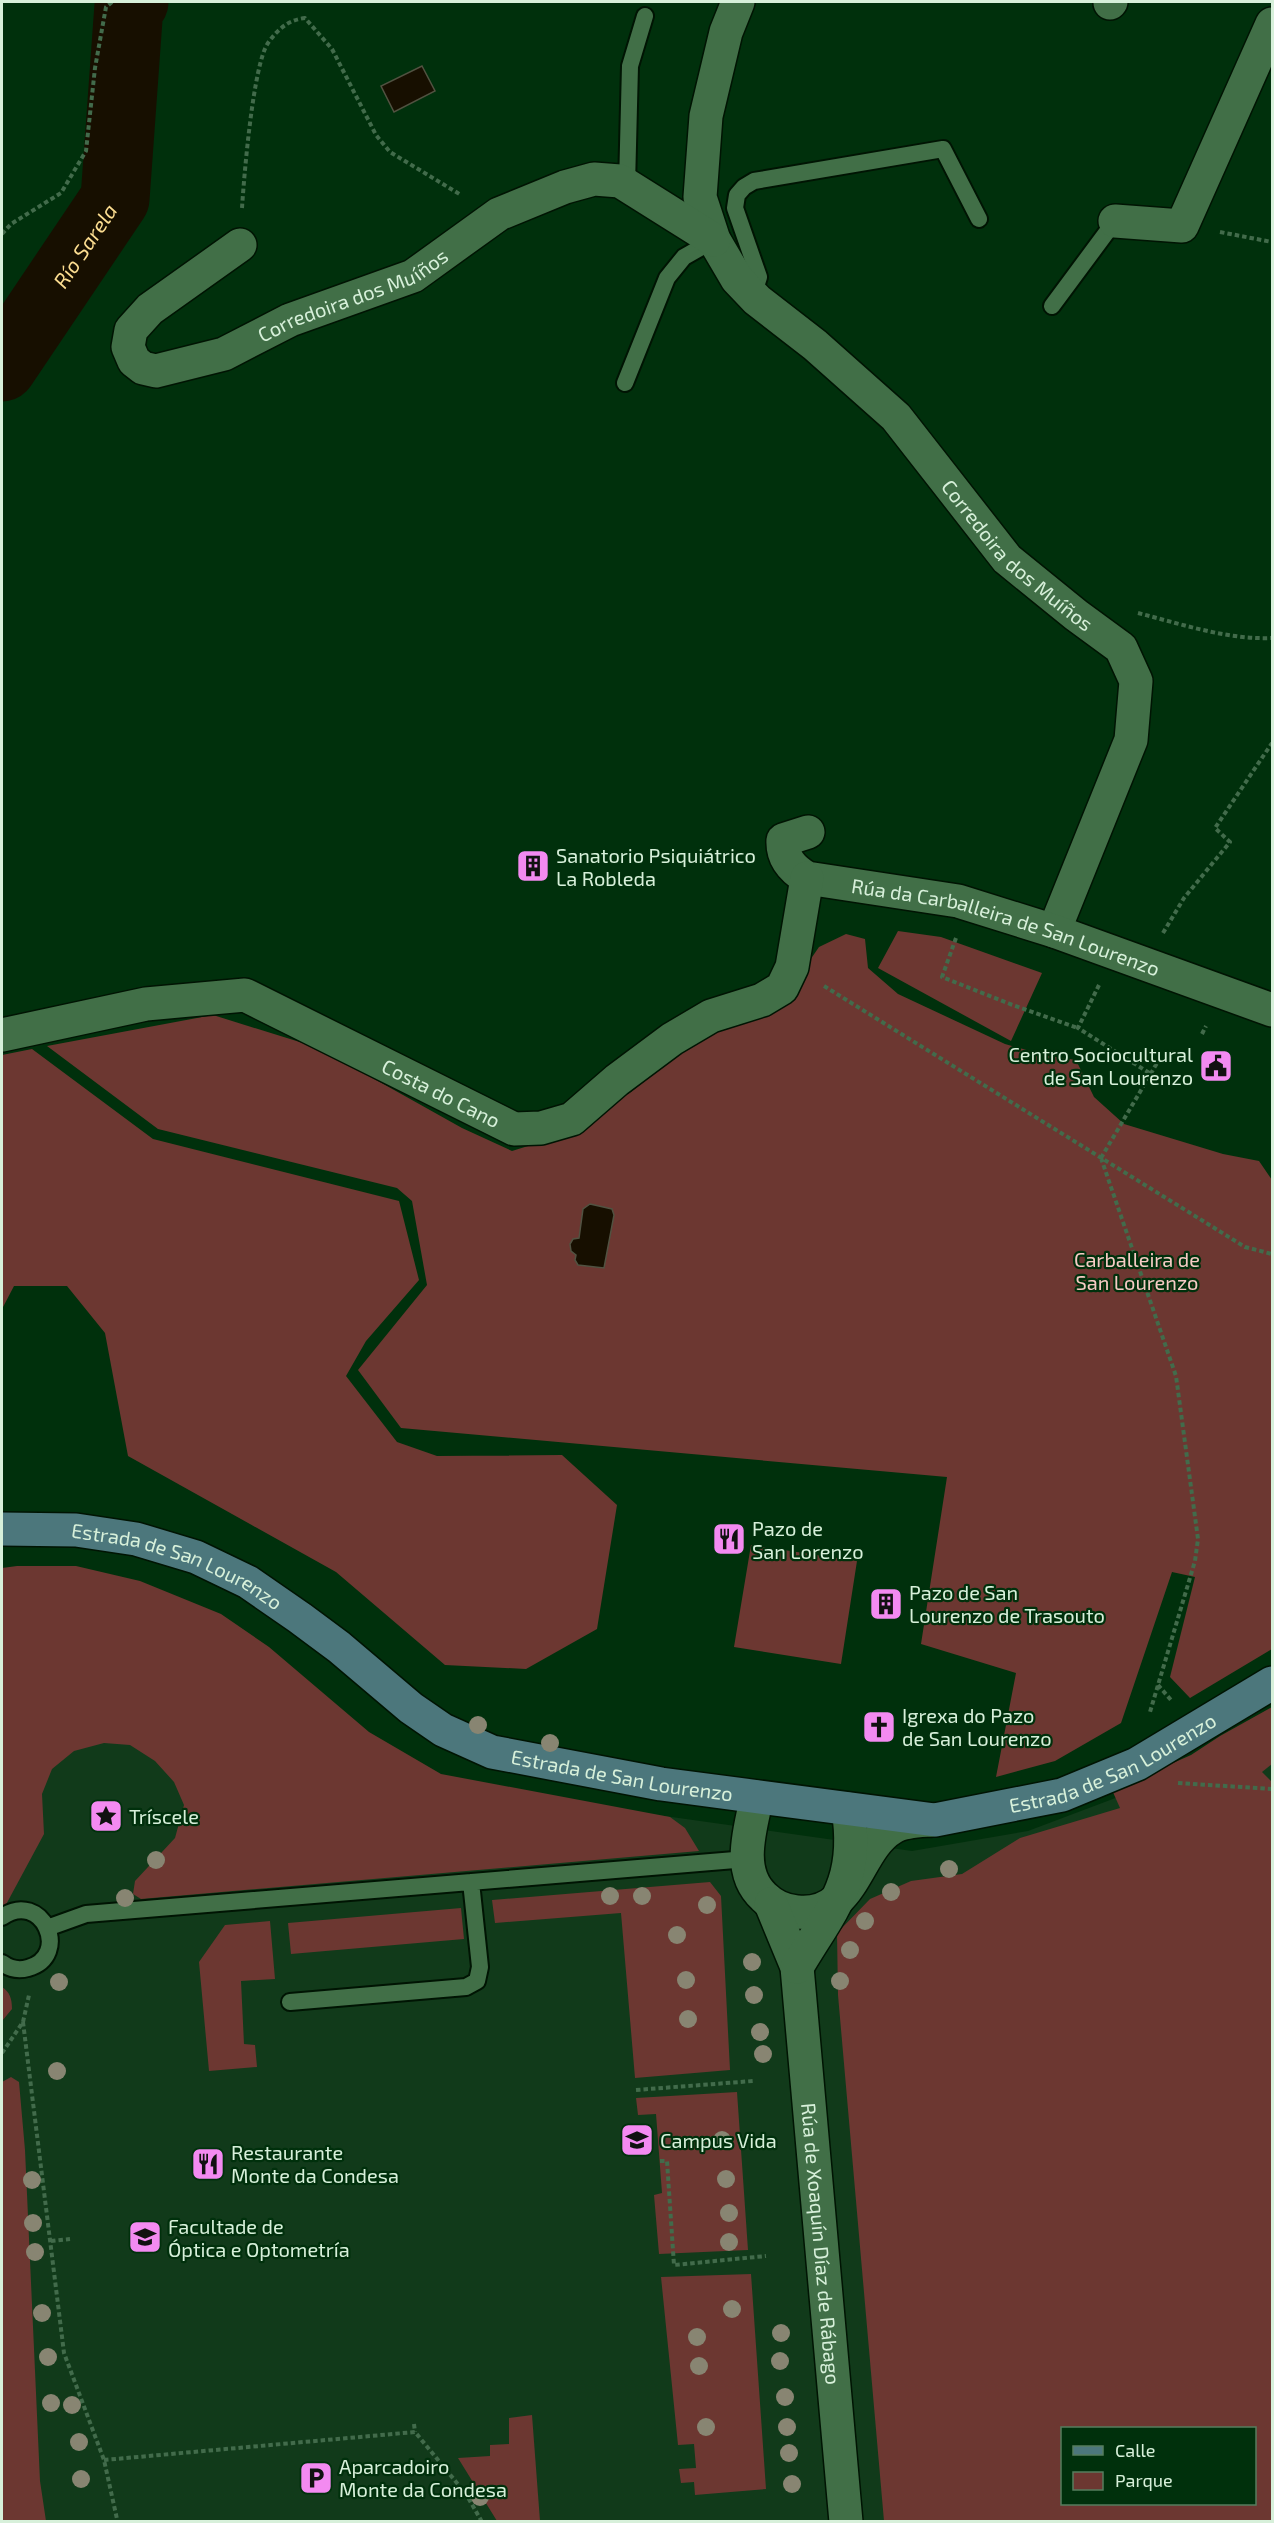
<svg xmlns="http://www.w3.org/2000/svg" width="1274" height="2523" font-family="'Exo 2',sans-serif">
<rect width="100%" height="100%" fill="#00300c"/>
<path fill="#113a1a" fill-rule="evenodd" d="M2,1574L438,1784L912,1851L1028,1831L1142,1788L1272,1721V2521L2,2522ZM1062,2428H1254V2504H1062Z"/>
<path fill="#6c3731" fill-rule="evenodd" d="M898,931L941,937L1042,973L1011,1041L878,968Z
M846,934L865,939L868,968L898,994L1005,1044L1044,1055L1076,1060L1094,1097L1124,1124L1223,1154L1259,1161L1272,1180V1649L1190,1698L1170,1677L1195,1577L1172,1572L1121,1723L1055,1761L996,1777L1016,1673L921,1644L947,1477L401,1428L358,1370L427,1285L412,1201L397,1188L158,1129L47,1046L213,1015L319,1048L462,1128L512,1151L560,1136L631,1092L717,1023L797,979L819,947Z
M32,1049L153,1139L399,1201L419,1280L366,1341L346,1376L397,1442L437,1456L562,1455L617,1505L597,1629L526,1669L445,1665L336,1572L128,1456L105,1333L67,1286H14L2,1309V1055Z
M751,1545L857,1561L841,1664L734,1647Z
M17,1566H76L140,1581L221,1614L269,1647L369,1732L441,1774L670,1817L685,1828L699,1851L141,1899L133,1894L135,1881L175,1838L184,1805L174,1782L155,1761L130,1745L104,1743L74,1751L52,1769L42,1794L44,1834L2,1912V1568Z
M1272,1707V1764L1262,1772L1272,1782V2521H884L838,1995L837,1933L870,1899L911,1881L962,1874L1020,1838L1120,1808L1112,1790L1191,1755L1220,1736ZM1062,2428H1254V2504H1062Z
M710,1882L721,1896L730,2070L635,2078L621,1913L495,1923L492,1900Z
M461,1908L464,1939L291,1954L288,1923Z
M270,1921L275,1979L241,1981L244,2044L255,2045L257,2067L209,2071L199,1962L225,1925Z
M2,1987C10,1992 12,1999 12,2009L2,2021Z
M11,2077L19,2082L25,2150L40,2481L46,2521H2V2082Z
M737,2092L748,2250L659,2254L654,2195L662,2193L656,2114L638,2115L636,2098Z
M751,2274L766,2489L695,2495L694,2482L681,2483L679,2469L696,2468L694,2444L678,2445L661,2277Z
M532,2415L540,2521H497L458,2458L490,2456V2445L509,2444V2418Z"/>
<path fill="#170f00" stroke="#515241" stroke-width="1.5" d="M422,66L435,91L394,112L381,86Z
M590,1204L612,1209L614,1215L604,1268L578,1265L575,1260L576,1255L571,1251L570,1244L573,1239L579,1238L583,1209Z"/>
<g fill="none" stroke-linecap="round" stroke-linejoin="round">
<path stroke="#170f00" stroke-width="69" id="s1" d="M2,367L115,199L129,5L134,2"/>
<defs>
<path id="lane" d="M627,185L630,66L645,16
M753,296L759,277L735,208L737,195L744,187L754,181L943,149L979,219
M1052,306L1115,221
M625,383L667,278L684,257L714,240
M2,1917C42,1889 72,1956 28,1968C18,1971 10,1969 2,1963
M47,1928L86,1914L747,1859
M290,2002L466,1987L477,1981L480,1967L471,1882"/>
<g id="street">
<path id="s2" d="M738,2L726,32L706,116L700,197L714,240L737,279L757,300L815,345L896,417L1007,559L1076,615L1121,648L1136,681L1131,740L1054,931"/>
<path d="M1110,3L1111,2"/>
<path d="M1115,221L1182,226L1272,24"/>
<path id="s3" d="M240,245L150,309L131,330L128,347L134,361L143,368L156,371L224,354L290,320L413,276L499,214L565,187L594,179L620,181L714,240"/>
<path id="s4" d="M808,832L783,840C782,858 792,869 807,878L958,901L1054,931L1272,1010"/>
<path id="s5" d="M2,1035L146,1004L245,995L514,1129L541,1128L572,1119L617,1080L672,1039L711,1016L762,1000L782,988L792,967L807,878"/>
<path d="M757,1797C750,1829 736,1872 764,1897C773,1906 784,1911 797,1912C855,1918 855,1850 892,1828C903,1821 919,1821 932,1820"/>
<path id="s6" d="M771,1904L797,1967L846,2522"/>
<path d="M797,1967C832,1908 860,1882 848,1809"/>
</g>
<g id="secondary">
<path id="s7" d="M2,1529L76,1530L136,1539L196,1557L248,1582L300,1618L339,1647L411,1708L443,1730L492,1752L661,1784L935,1820L1062,1795L1137,1764L1272,1683"/>
</g>
</defs>
<use href="#lane" stroke="#001403" stroke-width="20"/>
<use href="#street" stroke="#001403" stroke-width="36"/>
<use href="#secondary" stroke="#001403" stroke-width="36"/>
<path stroke="#426b4b" stroke-width="4" stroke-dasharray="4.5 3" stroke-linecap="butt" d="M242,208C244,177 253,65 268,43C278,29 288,20 305,18L332,49L376,135L390,152L461,195
M1220,232L1272,242
M2,234L11,224L61,193L86,151L95,68L106,7L112,2
M1138,613C1181,624 1228,640 1272,638
M1163,933L1184,898L1230,842L1215,828L1272,743
M956,938L942,977L1010,1004L1078,1028
M1099,985L1078,1028L1151,1074
M824,986L1245,1247L1272,1254
M1202,1034L1206,1026
M1101,1158L1176,1376L1198,1539L1195,1561L1150,1712
M1101,1158L1160,1058
M1158,1685L1171,1700
M1178,1783L1272,1789
M23,2022L64,2353L104,2460L117,2519
M2,2053L23,2022L29,1995
M636,2090L753,2081
M660,2161H667L674,2265L766,2256
M51,2241L70,2239
M414,2424L415,2432
M104,2460L415,2432L466,2494L482,2522"/>
<use href="#lane" stroke="#416f47" stroke-width="16"/>
<use href="#street" stroke="#416f47" stroke-width="33"/>
<use href="#secondary" stroke="#4c777c" stroke-width="33"/>
</g>
<g fill="#888572">
<circle cx="478" cy="1725" r="9"/>
<circle cx="550" cy="1743" r="9"/>
<circle cx="156" cy="1860" r="9"/>
<circle cx="949" cy="1869" r="9"/>
<circle cx="891" cy="1892" r="9"/>
<circle cx="610" cy="1896" r="9"/>
<circle cx="642" cy="1896" r="9"/>
<circle cx="125" cy="1898" r="9"/>
<circle cx="707" cy="1905" r="9"/>
<circle cx="865" cy="1921" r="9"/>
<circle cx="677" cy="1935" r="9"/>
<circle cx="850" cy="1950" r="9"/>
<circle cx="752" cy="1962" r="9"/>
<circle cx="686" cy="1980" r="9"/>
<circle cx="840" cy="1981" r="9"/>
<circle cx="59" cy="1982" r="9"/>
<circle cx="754" cy="1995" r="9"/>
<circle cx="688" cy="2019" r="9"/>
<circle cx="760" cy="2032" r="9"/>
<circle cx="763" cy="2054" r="9"/>
<circle cx="57" cy="2071" r="9"/>
<circle cx="722" cy="2140" r="9"/>
<circle cx="726" cy="2179" r="9"/>
<circle cx="32" cy="2180" r="9"/>
<circle cx="729" cy="2213" r="9"/>
<circle cx="33" cy="2223" r="9"/>
<circle cx="729" cy="2242" r="9"/>
<circle cx="35" cy="2252" r="9"/>
<circle cx="732" cy="2309" r="9"/>
<circle cx="42" cy="2313" r="9"/>
<circle cx="781" cy="2333" r="9"/>
<circle cx="697" cy="2337" r="9"/>
<circle cx="48" cy="2357" r="9"/>
<circle cx="780" cy="2361" r="9"/>
<circle cx="699" cy="2366" r="9"/>
<circle cx="785" cy="2397" r="9"/>
<circle cx="51" cy="2403" r="9"/>
<circle cx="72" cy="2405" r="9"/>
<circle cx="706" cy="2427" r="9"/>
<circle cx="787" cy="2427" r="9"/>
<circle cx="79" cy="2442" r="9"/>
<circle cx="789" cy="2453" r="9"/>
<circle cx="81" cy="2479" r="9"/>
<circle cx="792" cy="2484" r="9"/>
<circle cx="480" cy="2497" r="9"/>
</g>
<defs>
<symbol id="building-square" viewBox="-11 -11 22 22"><rect x="-9" y="-9" width="18" height="18" rx="4" fill="#f38af1" stroke="#00300c"/><path d="M-4-6H4V6H1V3H-1V6H-4ZM-2.5-4.3h1.7v1.8h-1.7ZM.8-4.3h1.7v1.8H.8ZM-2.5-1h1.7V.8h-1.7ZM.8-1h1.7V.8H.8Z" fill="#111"/></symbol>
<symbol id="civic-square" viewBox="-11 -11 22 22"><rect x="-9" y="-9" width="18" height="18" rx="4" fill="#f38af1" stroke="#00300c"/><path d="M-.6-6.5H3V-4.5H.6V-3L4-1V1h2V6H-6V1h2V-1L-.6-3ZM-1.2 2.5V6h2.4V2.5Z" fill="#111"/></symbol>
<symbol id="restaurant-square" viewBox="-11 -11 22 22"><rect x="-9" y="-9" width="18" height="18" rx="4" fill="#f38af1" stroke="#00300c"/><path d="M-5-6h1v4h1v-4h1v4h1v-4h1v5L-1.5 .5V6h-2V.5L-5-1ZM5-6V6H3V1.5H1.5Q1.5-4 5-6Z" fill="#111"/></symbol>
<symbol id="church-square" viewBox="-11 -11 22 22"><rect x="-9" y="-9" width="18" height="18" rx="4" fill="#f38af1" stroke="#00300c"/><path d="M-1.2-6h2.4v3.5h3.3v2.4h-3.3V6h-2.4V-.1h-3.3v-2.4h3.3Z" fill="#111"/></symbol>
<symbol id="sight-square" viewBox="-11 -11 22 22"><rect x="-9" y="-9" width="18" height="18" rx="4" fill="#f38af1" stroke="#00300c"/><path d="M0-6L1.8-2.2L6-1.7L2.9 1.2L3.7 5.4L0 3.3L-3.7 5.4L-2.9 1.2L-6-1.7L-1.8-2.2Z" fill="#111"/></symbol>
<symbol id="university-square" viewBox="-11 -11 22 22"><rect x="-9" y="-9" width="18" height="18" rx="4" fill="#f38af1" stroke="#00300c"/><path d="M0-5L7-2L0 1L-7-2ZM-4 1L0 2.5L4 1V4Q0 6-4 4Z" fill="#111"/></symbol>
<symbol id="parking-square" viewBox="-11 -11 22 22"><rect x="-9" y="-9" width="18" height="18" rx="4" fill="#f38af1" stroke="#00300c"/><path d="M-3.5-5.5H1a3.5 3.5 0 0 1 0 7H-1V5.5H-3.5ZM-1-3.4V-.6H.8a1.4 1.4 0 0 0 0-2.8Z" fill="#111"/></symbol>
</defs>
<g fill-rule="evenodd">
<use href="#building-square" x="514" y="847" width="38" height="38"/>
<use href="#civic-square" x="1197" y="1047" width="38" height="38"/>
<use href="#restaurant-square" x="710" y="1520" width="38" height="38"/>
<use href="#building-square" x="867" y="1585" width="38" height="38"/>
<use href="#church-square" x="860" y="1708" width="38" height="38"/>
<use href="#sight-square" x="87" y="1797" width="38" height="38"/>
<use href="#university-square" x="618" y="2121" width="38" height="38"/>
<use href="#restaurant-square" x="189" y="2145" width="38" height="38"/>
<use href="#university-square" x="126" y="2218" width="38" height="38"/>
<use href="#parking-square" x="297" y="2459" width="38" height="38"/>
</g>
<g text-anchor="middle" dominant-baseline="central" stroke-width="4.5" stroke-linejoin="round" paint-order="stroke">
<g font-size="20" fill="#d7f0da" stroke="#00300c">
<text stroke="none"><textPath href="#s3" startOffset="408">Corredoira dos Muíños</textPath></text>
<text stroke="none"><textPath href="#s2" startOffset="686">Corredoira dos Muíños</textPath></text>
<text stroke="none"><textPath href="#s4" startOffset="279">Rúa da Carballeira de San Lourenzo</textPath></text>
<text stroke="none"><textPath href="#s5" startOffset="466">Costa do Cano</textPath></text>
<text stroke="none"><textPath href="#s7" startOffset="182">Estrada de San Lourenzo</textPath></text>
<text stroke="none"><textPath href="#s7" startOffset="1190">Estrada de San Lourenzo</textPath></text>
<text stroke="none"><textPath href="#s7" startOffset="686">Estrada de San Lourenzo</textPath></text>
<text stroke="none"><textPath href="#s6" startOffset="346">Rúa de Xoaquín Díaz de Rábago</textPath></text>
</g>
<g font-size="20" fill="#d7f0da" stroke="#00300c" text-anchor="start">
<text x="556" y="855">Sanatorio Psiquiátrico<tspan x="556" dy="23">La Robleda</tspan></text>
<text x="1193" y="1054" text-anchor="end">Centro Sociocultural<tspan x="1193" dy="23">de San Lourenzo</tspan></text>
<text x="752" y="1528">Pazo de<tspan x="752" dy="23">San Lorenzo</tspan></text>
<text x="909" y="1592">Pazo de San<tspan x="909" dy="23">Lourenzo de Trasouto</tspan></text>
<text x="902" y="1715">Igrexa do Pazo<tspan x="902" dy="23">de San Lourenzo</tspan></text>
<text x="129" y="1816">Tríscele</text>
<text x="660" y="2140">Campus Vida</text>
<text x="231" y="2152">Restaurante<tspan x="231" dy="23">Monte da Condesa</tspan></text>
<text x="168" y="2226">Facultade de<tspan x="168" dy="23">Óptica e Optometría</tspan></text>
<text x="339" y="2466">Aparcadoiro<tspan x="339" dy="23">Monte da Condesa</tspan></text>
</g>
<g font-size="20" fill="#f7cbc5" stroke="#00300c">
<text x="1137" y="1259">Carballeira de<tspan x="1137" dy="23">San Lourenzo</tspan></text>
</g>
<g font-size="21" font-style="italic" fill="#fcdd90" stroke="#00300c">
<text stroke="none"><textPath href="#s1" startOffset="147">Río Sarela</textPath></text>
</g>
</g>
<rect width="1274" height="2523" fill="none" stroke="#d7f0da" stroke-width="6"/>
<rect x="1061" y="2427" width="195" height="78" fill="#00300c" stroke="#567d5e" stroke-width="1.5"/>
<rect x="1073" y="2446" width="30" height="9" fill="#4c777c" stroke="#567d5e" stroke-width="1.5"/>
<text x="1115" y="2457" font-size="18" fill="#d7f0da">Calle</text>
<rect x="1073" y="2472" width="30" height="18" fill="#6c3731" stroke="#567d5e" stroke-width="1.5"/>
<text x="1115" y="2487" font-size="18" fill="#d7f0da">Parque</text>
</svg>
